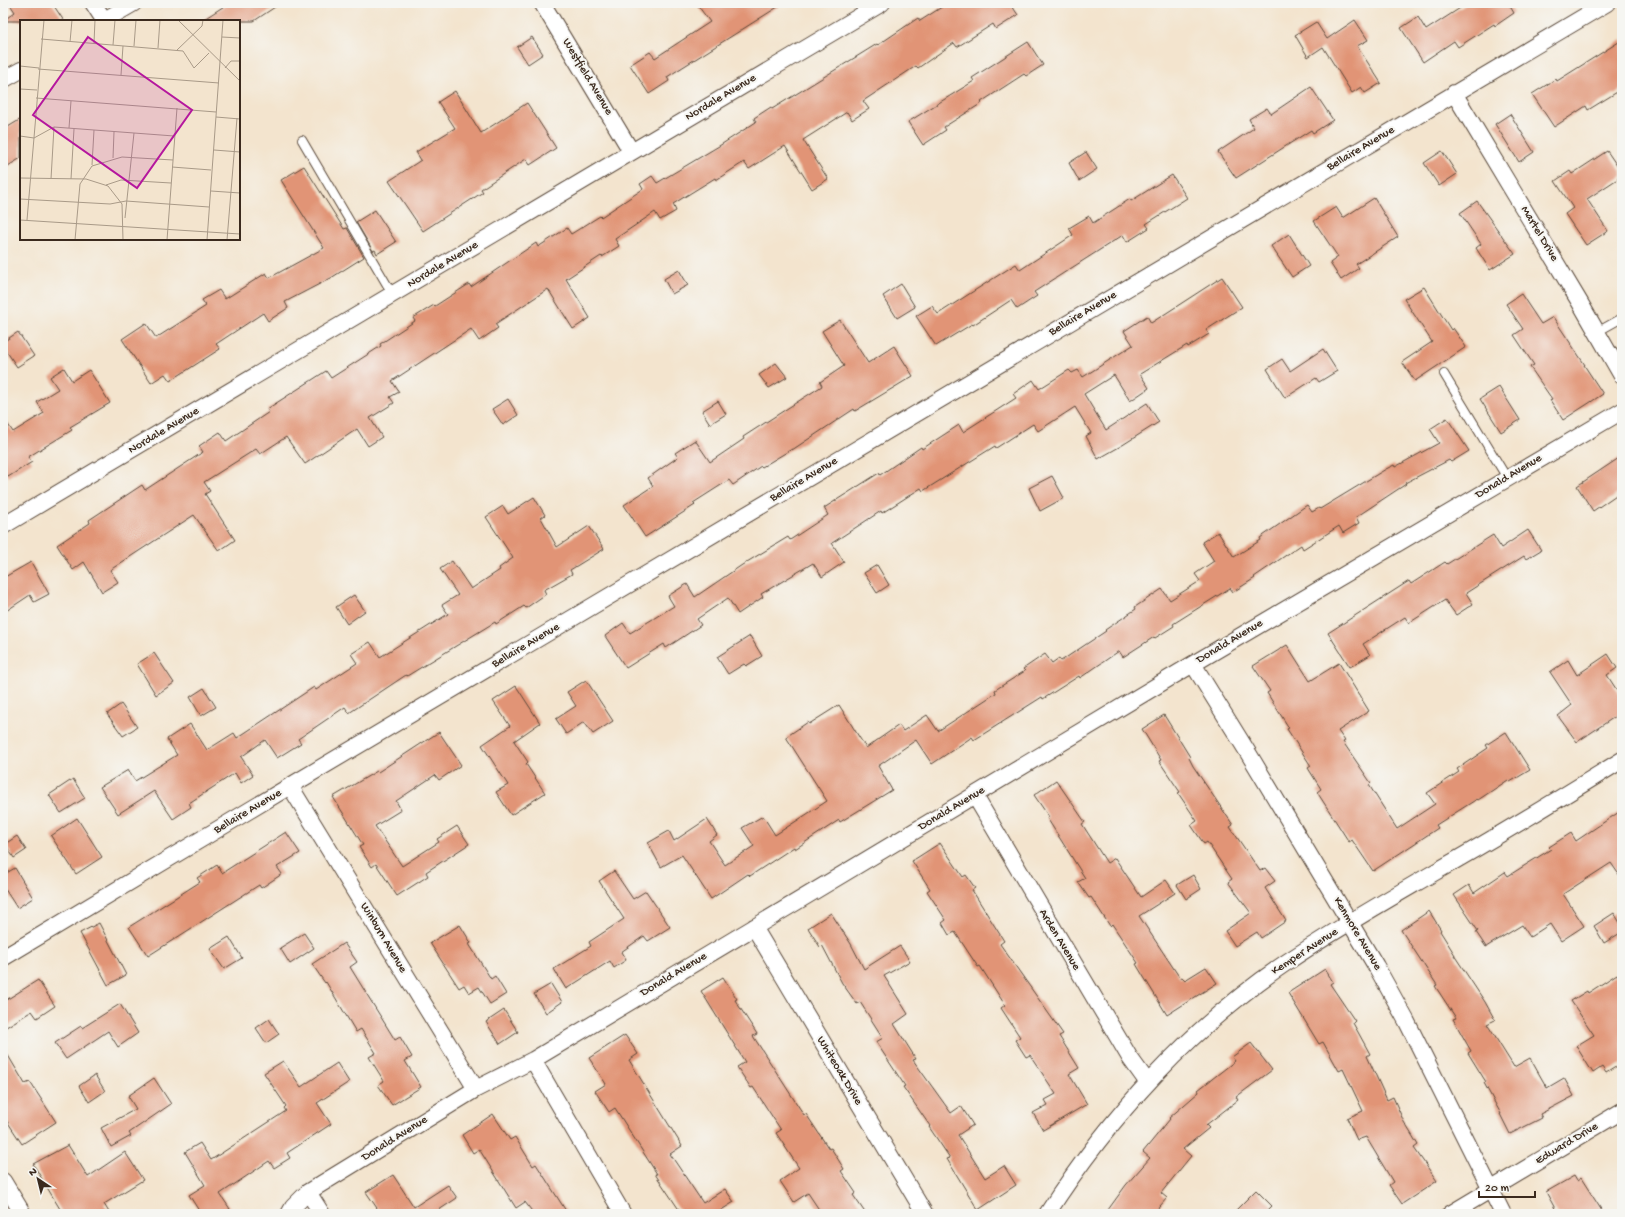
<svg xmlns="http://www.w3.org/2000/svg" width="1625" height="1217" font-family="'Gochi Hand',sans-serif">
<rect width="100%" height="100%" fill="#f6f6f2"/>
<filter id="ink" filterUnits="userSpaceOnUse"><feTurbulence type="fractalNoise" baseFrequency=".025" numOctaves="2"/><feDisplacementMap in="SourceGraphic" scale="8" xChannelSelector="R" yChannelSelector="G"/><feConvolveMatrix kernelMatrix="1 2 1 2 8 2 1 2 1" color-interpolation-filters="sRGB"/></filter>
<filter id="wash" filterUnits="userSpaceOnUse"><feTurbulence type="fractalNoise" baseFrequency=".012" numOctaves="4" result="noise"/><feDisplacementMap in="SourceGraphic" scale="16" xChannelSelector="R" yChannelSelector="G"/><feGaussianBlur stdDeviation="0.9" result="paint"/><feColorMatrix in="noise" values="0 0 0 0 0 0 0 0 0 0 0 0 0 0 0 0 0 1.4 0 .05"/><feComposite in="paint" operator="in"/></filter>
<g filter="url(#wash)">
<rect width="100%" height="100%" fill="#f3e4ce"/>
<g id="blocks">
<path fill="#e19476" d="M9,3H52L64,21H3L15,12Z
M229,3H281L254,21H201Z
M696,3H784L667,77L669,81L649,94L630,65L650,52L655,58L710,22Z
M948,3H1010L1018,15L996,29L993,24L957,47L954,43L918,68L916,66L863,101L869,109L852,120L847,112L803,140L828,179L812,189L785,146L749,169L744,162L716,180L715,178L673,204L676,211L660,220L655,212L615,239L619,246L602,257L601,256L566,279L590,318L573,329L548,289L495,324L498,328L479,341L471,329L392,381L399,392L390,397L394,403L370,418L382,437L368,446L357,429L305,464L286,437L260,454L256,449L204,482L210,491L205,494L235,540L219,551L194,515L110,570L118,582L102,592L84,562L73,570L57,545L90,523L89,520L142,485L145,490L203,452L199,446L220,432L226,441L269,412L267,409L326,371L331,378L381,346L380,344L415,321L413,318L434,305L435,306L469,284L471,287L536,243L538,247L567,228L571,234L600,216L601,217L643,189L640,184L652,176L657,183L719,146L756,122L754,118L771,107L772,109L877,44L878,45L918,18L920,21Z
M1468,3H1508L1514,13L1495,26L1494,24L1458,47L1454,41L1423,62L1401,28L1418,17L1426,30Z
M1355,20L1368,40L1357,46L1381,83L1365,93L1361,87L1352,93L1323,47L1308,57L1295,35L1316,22L1327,39Z
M532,37L543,54L528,64L517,47Z
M1622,40V89L1588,110L1586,106L1554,127L1532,94L1556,79L1557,81Z
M1028,42L1043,65L1026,76L1024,74L981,102L982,103L944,127L946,130L923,145L908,122L974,81L972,78Z
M1311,87L1333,120L1313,133L1311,130L1236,178L1218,152L1254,128L1249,119L1267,108L1271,114Z
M455,91L481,133L527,103L556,148L530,165L526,159L481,189L483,192L423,231L389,181L421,160L416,152L455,128L438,102Z
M1510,114L1534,152L1519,162L1495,124Z
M21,119V158L3,169V130Z
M1442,151L1457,174L1439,186L1424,163Z
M1607,151L1622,173V176L1587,199L1608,231L1586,245L1565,214L1573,208L1555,181L1570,171L1572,174Z
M1086,152L1097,169L1079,181L1069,163Z
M304,166L344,229L347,228L364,257L331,278L285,302L288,308L268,321L263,313L216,344L220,349L170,381L165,374L151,383L122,339L146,323L156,338L206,306L202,300L219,290L225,299L266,273L269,278L324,248L281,180Z
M1172,175L1187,198L1146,224L1149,228L1127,242L1123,235L1034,292L1037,296L1017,309L1011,300L973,325L972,324L936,346L916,316L932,306L938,314L1016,264L1020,270L1073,235L1069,228L1089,216L1093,223L1130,199L1131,201Z
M1374,198L1398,237L1356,264L1359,268L1341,280L1330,263L1338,257L1314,221L1336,207L1343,218Z
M1477,201L1515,254L1490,270L1476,248L1481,244L1460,213Z
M375,210L396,242L377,254L375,250L373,251L356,222Z
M1289,234L1309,266L1292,277L1271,246Z
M679,270L688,285L672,294L664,279Z
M1222,277L1242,307L1206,330L1209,334L1188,347L1187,345L1140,374L1149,388L1130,401L1114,375L1084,394L1106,430L1147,403L1159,422L1121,446L1098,459L1086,436L1091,433L1075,407L1038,431L1033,424L996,448L995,446L923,491L921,488L882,513L881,511L832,543L844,562L822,577L813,563L761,594L763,597L738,614L728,598L697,619L701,625L666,648L664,644L626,668L605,636L623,623L630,633L674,606L668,596L687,584L695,597L742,565L788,537L790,540L828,515L824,508L879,473L880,475L921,447L922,449L959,425L963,432L1016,398L1013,394L1033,380L1039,389L1069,370L1072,373L1078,370L1083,377L1133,345L1124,331L1147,316L1151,323Z
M901,284L915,307L897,318L883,296Z
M1424,287L1451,330L1453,328L1466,347L1415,381L1402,362L1432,342L1404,299Z
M1521,294L1541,324L1553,317L1585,365H1584L1603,394L1563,420L1550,400L1552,399L1530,367L1534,365L1514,335L1523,329L1506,304Z
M840,320L868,363L894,346L913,376L855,411L854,409L792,450V449L762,467L761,466L733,485L729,480L693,503L695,505L645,537L624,505L653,486L648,478L678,457L675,453L695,440L710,462L744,439L743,437L822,386L820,382L844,366L822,331Z
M18,332L34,356L17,367L3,346V342Z
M1323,349L1337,371L1319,382L1316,378L1285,398L1267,369L1282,359L1290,371Z
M776,363L787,377L769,388L759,375Z
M64,368L72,381L89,370L110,403L70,427L72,430L28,457L32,462L8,477L3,469V417L13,432L44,413L37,402L58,389L50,377Z
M1499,387L1520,420L1501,432L1480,399Z
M508,399L518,415L503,425L492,409Z
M718,401L726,414L710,424L702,411Z
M1447,418L1469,451L1451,462L1449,460L1405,483L1406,484L1356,517L1359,523L1343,533L1339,526L1303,549L1301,545L1254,577L1255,578L1233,592L1230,588L1173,624L1174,626L1155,638L1154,637L1123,657L1119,651L1080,678L1079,676L1043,699L1042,697L974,740L972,737L932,764L916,740L878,766L892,790L840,822L839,820L795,849L794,847L750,876L748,874L711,899L682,855L661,867L648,843L669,831L674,841L707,819L717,835L709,841L725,865L754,846L742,828L763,816L775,835L827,801L786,737L808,722L809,724L839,705L866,748L899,725L903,731L927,715L938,731L996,693L995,690L1025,671L1023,669L1045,654L1052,663L1059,658L1061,661L1106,631L1105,630L1136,609L1135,607L1162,589L1170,600L1200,581L1195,574L1214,561L1202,542L1218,532L1234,557L1261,540L1260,538L1307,505L1312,512L1319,508L1320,509L1386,469L1394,465L1395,467L1439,443L1430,429Z
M1622,456V491L1593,511L1577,486Z
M1052,476L1064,498L1040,511L1029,488Z
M534,497L545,515L541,518L557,547L589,526L604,549L570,570L572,574L544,590L546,594L526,608L524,606L496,624L495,622L407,676L406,675L349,713L345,707L298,739L301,743L277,758L265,740L241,757L253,775L241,783L235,773L189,803L191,807L173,819L154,791L118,814L100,787L128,770L135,781L177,755L167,739L190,724L207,750L234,733L237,738L314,687L316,690L357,663L351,654L370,642L380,657L448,614L442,605L458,595L440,569L452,561L471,589L500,570L499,568L513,558L486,517L503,506L508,514Z
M1528,530L1541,550L1526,559L1524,556L1466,593L1473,604L1456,615L1445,600L1409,623L1405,617L1363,644L1370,655L1350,667L1328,633L1409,581L1411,584L1445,562L1447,564L1493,535L1501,548Z
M31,562L49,594L34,602L30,595L3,613V578Z
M877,565L889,585L877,593L864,573Z
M354,595L365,611L347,624L336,607Z
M750,636L762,656L746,666L744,664L728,674L717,657Z
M1287,645L1310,681L1339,663L1351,682L1369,711L1338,731L1345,741L1343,742L1371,783L1369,785L1397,829L1435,804L1427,793L1459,772L1457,769L1488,748L1486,745L1506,732L1530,770L1510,782L1508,780L1478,800L1477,799L1436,825L1438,828L1373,871L1352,840L1349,842L1317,792L1321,789L1308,768L1311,766L1287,729L1289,728L1267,693L1270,691L1253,666Z
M154,653L174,683L156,695L137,664Z
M1608,654L1617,668L1607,675L1622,698V712L1577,742L1558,716L1572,705L1550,672L1568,660L1577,675Z
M586,680L613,721L593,734L584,722L566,734L556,719L576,706L567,692Z
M516,686L540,723L514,741L528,762L526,764L545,793L511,815L496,792L508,785L482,745L510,726L493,701Z
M204,688L216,707L201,716L190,697Z
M121,704L137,727L123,736L107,714Z
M1164,715L1190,757L1189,758L1193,766L1233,825L1230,827L1260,871L1265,868L1275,881L1265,888L1286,921L1261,938L1257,932L1235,946L1225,931L1251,913L1228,882L1232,879L1207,842L1204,844L1191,825L1197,821L1178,793L1180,792L1159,761L1161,760L1142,729Z
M439,732L461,765L439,780L435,775L396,801L401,810L375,826L402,866L439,842L437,839L457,826L469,844L426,872L428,876L397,896L376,864L372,867L359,847L363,845L333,797L377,771L378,772Z
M73,779L85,798L61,813L49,795Z
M1056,780L1085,822L1082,824L1107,863L1115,858L1141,897L1166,880L1175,893L1139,916L1180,978L1182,977L1185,980L1206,967L1217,983L1167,1015L1136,964L1138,963L1112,924L1110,926L1091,897L1089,898L1078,882L1085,878L1047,818L1049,817L1034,795Z
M1622,810V879L1611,863L1563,894L1584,926L1561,941L1550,924L1530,937L1522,925L1486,947L1476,932L1478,931L1454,895L1469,885L1474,893L1505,872L1508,876L1551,849L1549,847L1571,833L1576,841Z
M77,818L102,857L76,874L51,836Z
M286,832L300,853L277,867L282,874L261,888L259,885L148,956L129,927L200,882L197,878L217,865L222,873Z
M17,836L26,850L14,858L5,844Z
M940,843L963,877L966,875L975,888L972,890L1004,941L1000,944L1063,1034L1059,1036L1079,1068L1069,1074L1087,1104L1043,1130L1033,1113L1048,1105L1045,1100L1056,1094L1030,1055L1026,1057L1015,1040L1020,1037L1001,1008L1005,1005L980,966L978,967L955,932L949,935L942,923L946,920L927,891L930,889L912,861Z
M15,868L33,898L17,908L3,886V875Z
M614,871L633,899L646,891L670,927L648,941L644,936L621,952L626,960L614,968L610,961L566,989L554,969L591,946L589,942L624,919L599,881Z
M1193,875L1201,889L1186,899L1177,885Z
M1429,911L1441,930L1440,931L1455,955H1454L1485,1002L1495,1020L1487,1024L1514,1067L1530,1058L1547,1088L1564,1078L1574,1096L1540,1114L1542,1118L1510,1134L1500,1114H1501L1484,1083L1486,1082L1468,1053L1471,1051L1453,1019L1456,1018L1435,986L1437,985L1401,930Z
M831,913L851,944L864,969L900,946L910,961L884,976L908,1014L894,1024L916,1059L913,1060L951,1113L961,1106L973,1125L958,1135L985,1178L1004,1166L1016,1185L978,1210L947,1159L950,1158L929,1127L930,1126L903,1087L905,1086L876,1042L883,1038L860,1002L857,1004L842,983L822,945L820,947L808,928Z
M1614,913L1622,926V932L1604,943L1594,926Z
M99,923L126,975L108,985L80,933Z
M460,925L471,943L469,944L491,979L495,976L506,994L490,1004L479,987L469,993L464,985L459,988L430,943Z
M304,933L314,948L290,964L280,948Z
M229,937L242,958L224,969L210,949Z
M344,943L357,962L350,967L395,1040L400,1037L412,1057L405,1061L421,1087L392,1105L378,1085L384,1081L369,1057L376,1053L361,1029L356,1032L326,982L325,983L312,964Z
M1325,969L1333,982L1330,984L1355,1021L1353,1023L1370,1054L1367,1056L1387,1100L1393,1097L1404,1122L1418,1145L1414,1148L1437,1181L1402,1204L1389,1185L1393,1182L1366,1137L1357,1140L1347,1118L1363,1111L1343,1069L1339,1071L1323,1042L1319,1044L1288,993Z
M1617,974L1622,982V1063L1606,1073L1602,1067L1593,1073L1576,1046L1594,1035L1571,1001L1587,991L1588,993Z
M723,977L737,999L735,1000L757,1034L753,1036L804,1115L806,1114L829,1149L831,1148L844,1169L841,1171L856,1193L853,1195L866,1214H822L808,1193L794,1202L780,1181L799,1168L776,1133L781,1130L753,1087L751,1088L737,1067L745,1062L701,991Z
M38,980L55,1006L37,1018L32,1011L3,1029V1002Z
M551,984L562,1002L546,1013L534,994Z
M120,1004L138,1033L118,1047L108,1031L66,1059L55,1043L81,1026L82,1028Z
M504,1010L518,1032L500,1044L486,1022Z
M269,1019L279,1034L266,1043L256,1028Z
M625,1035L638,1054L629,1060L682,1146L670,1154L703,1203L725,1189L734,1202L715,1214H682L655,1174H657L615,1108L609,1112L595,1091L606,1084L589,1058Z
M1251,1043L1272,1070L1236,1097L1238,1100L1206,1125L1209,1128L1183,1149L1191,1156L1161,1193L1167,1198L1153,1214H1105L1126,1185L1150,1158L1143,1152L1170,1119L1169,1118L1199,1092L1198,1090L1235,1061L1232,1057Z
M3,1047L25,1084L30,1082L56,1122L22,1144L3,1115Z
M283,1061L301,1087L337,1063L349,1082L317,1103L331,1124L287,1153L290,1158L274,1168L269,1161L220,1194L230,1209L222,1214H201L189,1195L205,1185L185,1152L200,1143L211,1160L286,1111L284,1108L286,1106L264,1073Z
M95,1075L105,1091L89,1102L79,1086Z
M154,1078L171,1104L129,1133L131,1136L111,1147L101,1128L136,1109L128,1096Z
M493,1114L510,1140L515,1137L533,1166L536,1164L568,1214H534L525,1202L516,1208L479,1149L473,1153L462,1135Z
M68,1145L88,1177L125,1152L143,1180L104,1204L110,1214H63L33,1164Z
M393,1175L414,1207L448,1185L457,1198L433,1214H381L366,1192Z
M1574,1176L1577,1181L1581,1178L1604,1214H1558L1546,1192Z
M1256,1190L1272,1206L1264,1214H1232Z"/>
</g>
</g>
<g filter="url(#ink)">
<use href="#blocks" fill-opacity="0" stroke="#574638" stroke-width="1"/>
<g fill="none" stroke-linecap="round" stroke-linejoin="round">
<defs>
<path id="lane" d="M302,140L393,295
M1597,332L1622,318
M1444,374L1507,478"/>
<path id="street" d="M93,3L104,20
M542,3L631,151
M103,21L134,3
M3,80L21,70
M1454,93L1579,301L1622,376
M3,526L882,3
M1193,664L1247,751L1376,966L1406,1020L1503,1214
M290,786L476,1089
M975,796L1130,1058L1148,1083
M754,927L925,1214
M3,958L290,786L1607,3
M533,1060L623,1214
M3,1181L23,1214
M308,1192L322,1214
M289,1214L293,1207L308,1192L476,1089L533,1060L1193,664L1622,411
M1047,1214C1109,1117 1192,1026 1287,962C1333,931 1382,903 1430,875C1495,838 1559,799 1622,760
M1450,1214L1622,1111"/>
</defs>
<use href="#lane" stroke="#574638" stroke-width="10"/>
<use href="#street" stroke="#574638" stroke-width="18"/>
<use href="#lane" stroke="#fff" stroke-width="8"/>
<use href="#street" stroke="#fff" stroke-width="16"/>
</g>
</g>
<g text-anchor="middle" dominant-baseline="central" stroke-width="4" stroke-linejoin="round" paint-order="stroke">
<g font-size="12" fill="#3b2a1e" stroke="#f6f6f2">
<text transform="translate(587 77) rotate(59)">Westfield Avenue</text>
<text transform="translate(721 98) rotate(-31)">Nordale Avenue</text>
<text transform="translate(1361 149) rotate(-31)">Bellaire Avenue</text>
<text transform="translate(1539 234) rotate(59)">Martel Drive</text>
<text transform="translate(443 265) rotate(-31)">Nordale Avenue</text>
<text transform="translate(1083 314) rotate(-31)">Bellaire Avenue</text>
<text transform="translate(164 431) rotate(-31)">Nordale Avenue</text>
<text transform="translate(1509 477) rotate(-31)">Donald Avenue</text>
<text transform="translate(804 480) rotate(-31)">Bellaire Avenue</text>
<text transform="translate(1230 642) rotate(-31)">Donald Avenue</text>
<text transform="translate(526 646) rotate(-31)">Bellaire Avenue</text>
<text transform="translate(952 809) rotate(-31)">Donald Avenue</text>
<text transform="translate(248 812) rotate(-31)">Bellaire Avenue</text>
<text transform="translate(1357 934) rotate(59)">Kenmore Avenue</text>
<text transform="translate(383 938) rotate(59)">Winburn Avenue</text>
<text transform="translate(1059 940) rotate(59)">Arden Avenue</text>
<text transform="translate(1305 952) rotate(-33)">Kemper Avenue</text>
<text transform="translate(674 975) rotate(-31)">Donald Avenue</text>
<text transform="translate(839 1071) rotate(59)">Whiteoak Drive</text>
<text transform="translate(395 1139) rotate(-32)">Donald Avenue</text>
<text transform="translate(1567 1144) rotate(-31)">Edward Drive</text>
</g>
</g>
<g transform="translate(20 20)">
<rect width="220" height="220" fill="#f3e4ce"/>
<path fill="none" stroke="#a99a88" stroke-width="1" d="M158,0L220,61M202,17L220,18M21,19L163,31L174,48L189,33M50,22L52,0M74,23L75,0M93,25L95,0M114,26L116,0M138,28L140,0M157,30L182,6L183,0M0,46L19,48M205,48L211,41H220M18,49L199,63M101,55L103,26M0,69L17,70M16,78L196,92M196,97L220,99M49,108L51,81M0,116L14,118L34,107L154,116M194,130L220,132M93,138L94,112M72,145L74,110M152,147L191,150M0,158L66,159L88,166L102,184L103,220M31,159L34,107M51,159L54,109M86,165L101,160L151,163M191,171L220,173M0,179L90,184L106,181L189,187M105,198L114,113M0,200L220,214M7,200L24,0M55,220L60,164L72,146L102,137L153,140M147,220L157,88M187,220L203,0M207,220L217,98"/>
<path fill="#b5179e" fill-opacity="0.15" stroke="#b5179e" stroke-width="2" d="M68,17L172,90L117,168L13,95Z"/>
<rect width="220" height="220" fill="none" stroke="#3b2a1e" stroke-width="2"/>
</g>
<rect width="1625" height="1217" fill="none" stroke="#f6f6f2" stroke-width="16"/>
<g transform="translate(38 1179) rotate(325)" stroke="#f6f6f2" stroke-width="3" paint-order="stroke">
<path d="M0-3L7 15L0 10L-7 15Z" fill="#3b2a1e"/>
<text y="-6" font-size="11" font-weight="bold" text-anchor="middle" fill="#3b2a1e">N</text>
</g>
<path d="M1479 1191v6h56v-6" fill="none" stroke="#3b2a1e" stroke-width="2"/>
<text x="1485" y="1191" font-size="12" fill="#3b2a1e" stroke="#f6f6f2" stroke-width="3" paint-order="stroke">20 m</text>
</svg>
